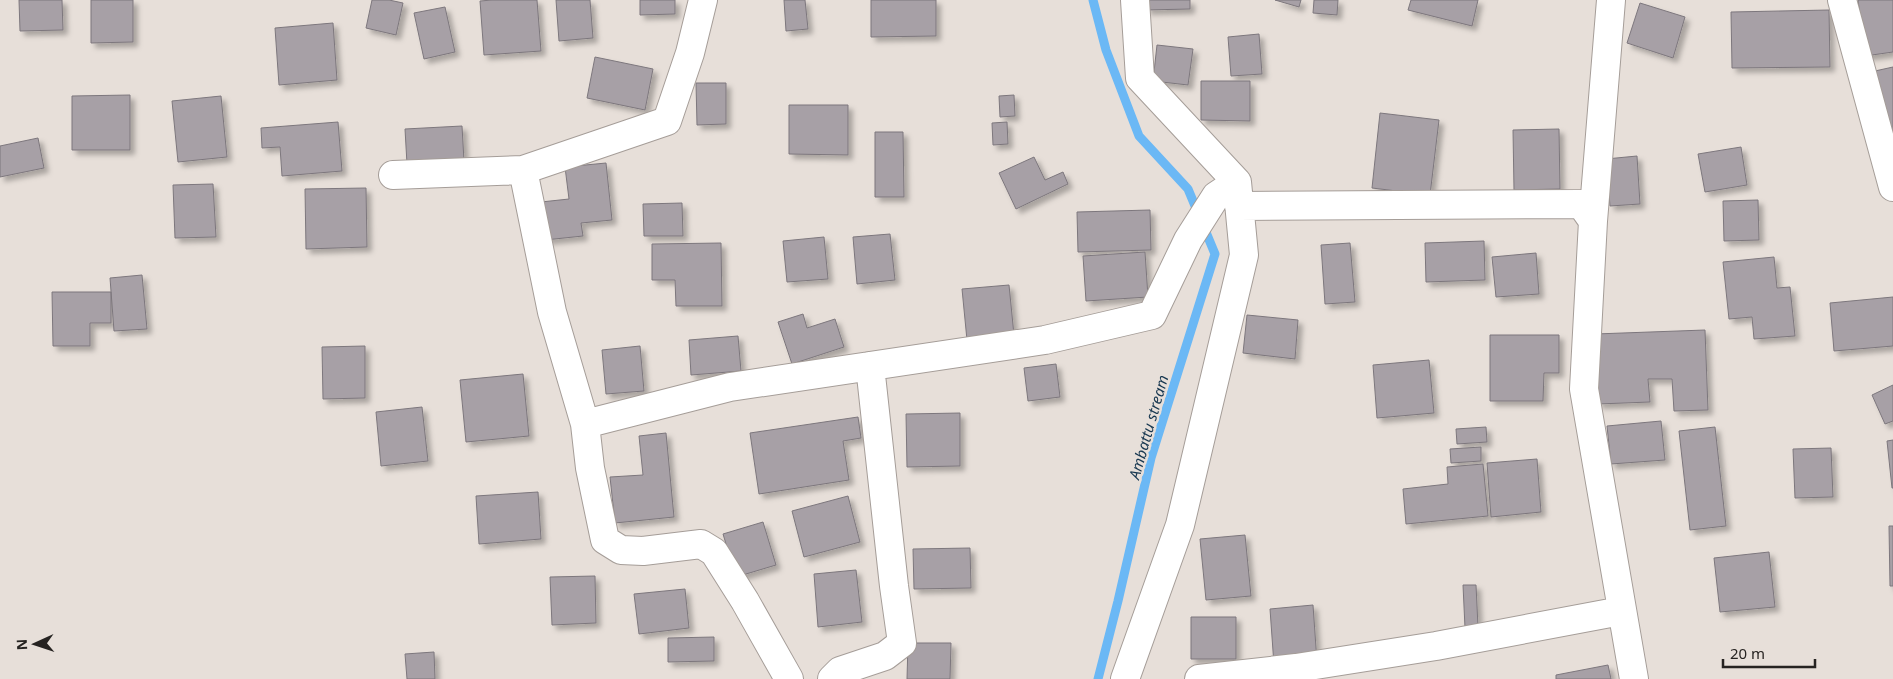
<svg xmlns="http://www.w3.org/2000/svg" width="1893" height="679" font-family="'Noto Sans',sans-serif">
<defs>
<filter id="shadow"><feDropShadow dx="4.5" dy="4.5" stdDeviation="2.5" flood-color="#0004"/></filter>
</defs>
<rect width="100%" height="100%" fill="#e7dfd9"/>
<g fill="none" stroke-linecap="round" stroke-linejoin="round">
<path stroke="#6bb8f5" stroke-width="9" d="M1093,0L1106,50L1139,136L1188,189L1198,213
M1098,679L1118,601L1151,458L1215,254L1203,225"/>
</g>
<path fill="#a7a0a6" stroke="#7d777d" filter="url(#shadow)" d="M19,0H62L63,30L20,31Z
M91,0H133V42L91,43Z
M372,0H389L403,3L396,35L366,28Z
M492,0H537L541,51L484,55L480,1Z
M556,0H590L593,38L559,41Z
M640,0H675V14L640,15Z
M784,0H805L808,29L786,31Z
M871,0H936V36L871,37Z
M1146,0H1190V9L1146,10Z
M1275,0H1301L1299,7Z
M1314,0H1338L1337,15L1313,13Z
M1411,0H1478L1472,26L1408,10Z
M1858,0H1893V52L1865,56Z
M1640,3L1685,17L1673,58L1627,43Z
M445,7L455,52L424,59L414,13Z
M1829,10L1830,67L1732,68L1731,12Z
M333,23L337,80L279,85L275,28Z
M1259,34L1262,74L1231,76L1228,37Z
M1157,45L1193,49L1188,85L1153,81Z
M595,57L653,69L645,110L587,98Z
M1893,67V131H1892L1875,71Z
M1201,81H1250V121L1201,120Z
M696,83H726V124L697,125Z
M130,95V150H72V96Z
M1014,95L1015,116L1000,117L999,96Z
M221,96L227,157L178,162L172,101Z
M789,105H848V155L789,154Z
M1380,113L1439,120L1430,195L1372,188Z
M338,122L342,171L282,176L280,147L262,148L261,128Z
M1007,122L1008,144L993,145L992,123Z
M462,126L464,161L407,164L405,129Z
M1559,129L1560,189L1514,190L1513,130Z
M875,132H903L904,197H875Z
M38,138L44,168L0,177V146Z
M1741,147L1747,185L1705,192L1698,154Z
M1637,156L1640,204L1610,206L1606,159Z
M1034,157L1045,180L1063,172L1068,184L1016,209L999,173Z
M606,163L612,220L581,223L583,236L545,240L541,202L569,199L565,167Z
M213,184L216,237L175,238L173,185Z
M366,188L367,247L306,249L305,189Z
M1758,200L1759,240L1724,241L1723,201Z
M682,203L683,236H644L643,204Z
M1150,210L1151,250L1078,252L1077,212Z
M890,234L895,280L857,284L853,237Z
M824,237L828,279L787,282L783,241Z
M1484,241L1485,280L1426,282L1425,243Z
M721,243L722,306H676L675,280H652V244Z
M1350,243L1355,302L1325,304L1321,245Z
M1145,252L1148,297L1086,301L1083,256Z
M1536,253L1539,294L1496,297L1492,257Z
M1774,257L1777,288L1790,287L1795,336L1754,339L1752,317L1729,319L1723,262Z
M142,275L147,329L114,331L110,278Z
M1009,285L1014,335L967,340L962,289Z
M52,292H111V323H90V346H53Z
M1893,297V346L1834,351L1830,303Z
M803,314L807,328L835,319L844,347L792,364L778,322Z
M1247,315L1298,320L1295,359L1243,353Z
M1705,330L1708,410L1674,411L1672,379H1648L1650,402L1598,404L1595,334Z
M1490,335H1559V373H1544L1543,401H1490Z
M738,336L741,371L691,375L689,340Z
M365,346V398L323,399L322,347Z
M640,346L644,391L606,394L602,350Z
M1429,360L1434,413L1377,418L1373,365Z
M1056,364L1060,397L1028,401L1024,368Z
M523,374L529,436L466,442L460,380Z
M1893,385V421L1885,424L1872,395Z
M422,407L428,461L381,466L376,412Z
M960,413V466L907,467L906,414Z
M858,417L861,438L843,441L849,480L759,494L750,433Z
M1661,421L1665,460L1611,464L1607,426Z
M1486,427L1487,442L1457,444L1456,429Z
M1715,427L1726,526L1690,530L1679,431Z
M666,433L674,517L615,523L610,477L643,475L639,436Z
M1893,440V488H1892L1887,441Z
M1481,447V461L1451,463L1450,449Z
M1831,448L1833,497L1795,498L1793,449Z
M1537,459L1541,512L1491,517L1487,463Z
M1483,464L1488,516L1406,524L1403,489L1448,484L1447,467Z
M538,492L541,539L479,544L476,496Z
M848,496L860,542L804,557L792,511Z
M763,522L776,565L736,577L723,534Z
M1889,526H1893V586H1890Z
M1245,535L1251,596L1206,600L1200,539Z
M970,548L971,588L914,589L913,549Z
M1769,552L1775,607L1720,612L1714,558Z
M856,570L862,622L818,627L814,574Z
M595,576L596,623L552,625L550,577Z
M1463,585H1476L1478,627L1465,628Z
M685,589L689,628L639,634L634,594Z
M1313,605L1317,662L1274,665L1270,609Z
M1191,617H1236V659H1191Z
M714,637V661L668,662V638Z
M908,643H951L950,679H907Z
M434,652L435,679H407L405,654Z
M1608,665L1611,679H1556V675Z"/>
<g fill="none" stroke-linecap="round" stroke-linejoin="round">
<defs>
<path id="minor" d="M703,0L690,53L667,121L523,170L552,312L585,424L730,387L1045,340L1152,315L1188,240L1216,196L1237,182
M1842,0L1893,187
M393,175L523,170
M1239,206L1581,204L1593,221L1584,389L1634,679
M1593,221L1611,0
M585,424L590,468L605,540L621,550L643,551L701,544L714,552L745,601L789,679
M832,679L840,671L885,656L902,643L894,586L870,366
M1125,679L1180,525L1244,255L1237,182L1140,78L1135,0
M1199,679L1296,668L1436,646L1621,611"/>
</defs>
<use href="#minor" stroke="#a59d98" stroke-width="30"/>
<use href="#minor" stroke="#fff" stroke-width="28"/>
</g>
<g text-anchor="middle" dominant-baseline="central" stroke-width="5" stroke-linejoin="round" paint-order="stroke">
<g font-size="15" font-style="italic" fill="#16364f" stroke="#e7dfd9">
<text transform="translate(1148 427) rotate(-74)">Ambattu stream</text>
</g>
</g>
<g transform="translate(35 644) rotate(267)" stroke="#e7dfd9" stroke-width="4" paint-order="stroke">
<path d="M0-4L9 19L0 12L-9 19Z" fill="#262321"/>
<text y="-8" font-size="14" font-weight="bold" text-anchor="middle" fill="#262321">N</text>
</g>
<path d="M1723 659v8h92v-8" fill="none" stroke="#262321" stroke-width="2.5"/>
<text x="1730" y="659" font-size="15" fill="#262321" stroke="#e7dfd9" stroke-width="4" paint-order="stroke">20 m</text>
</svg>
